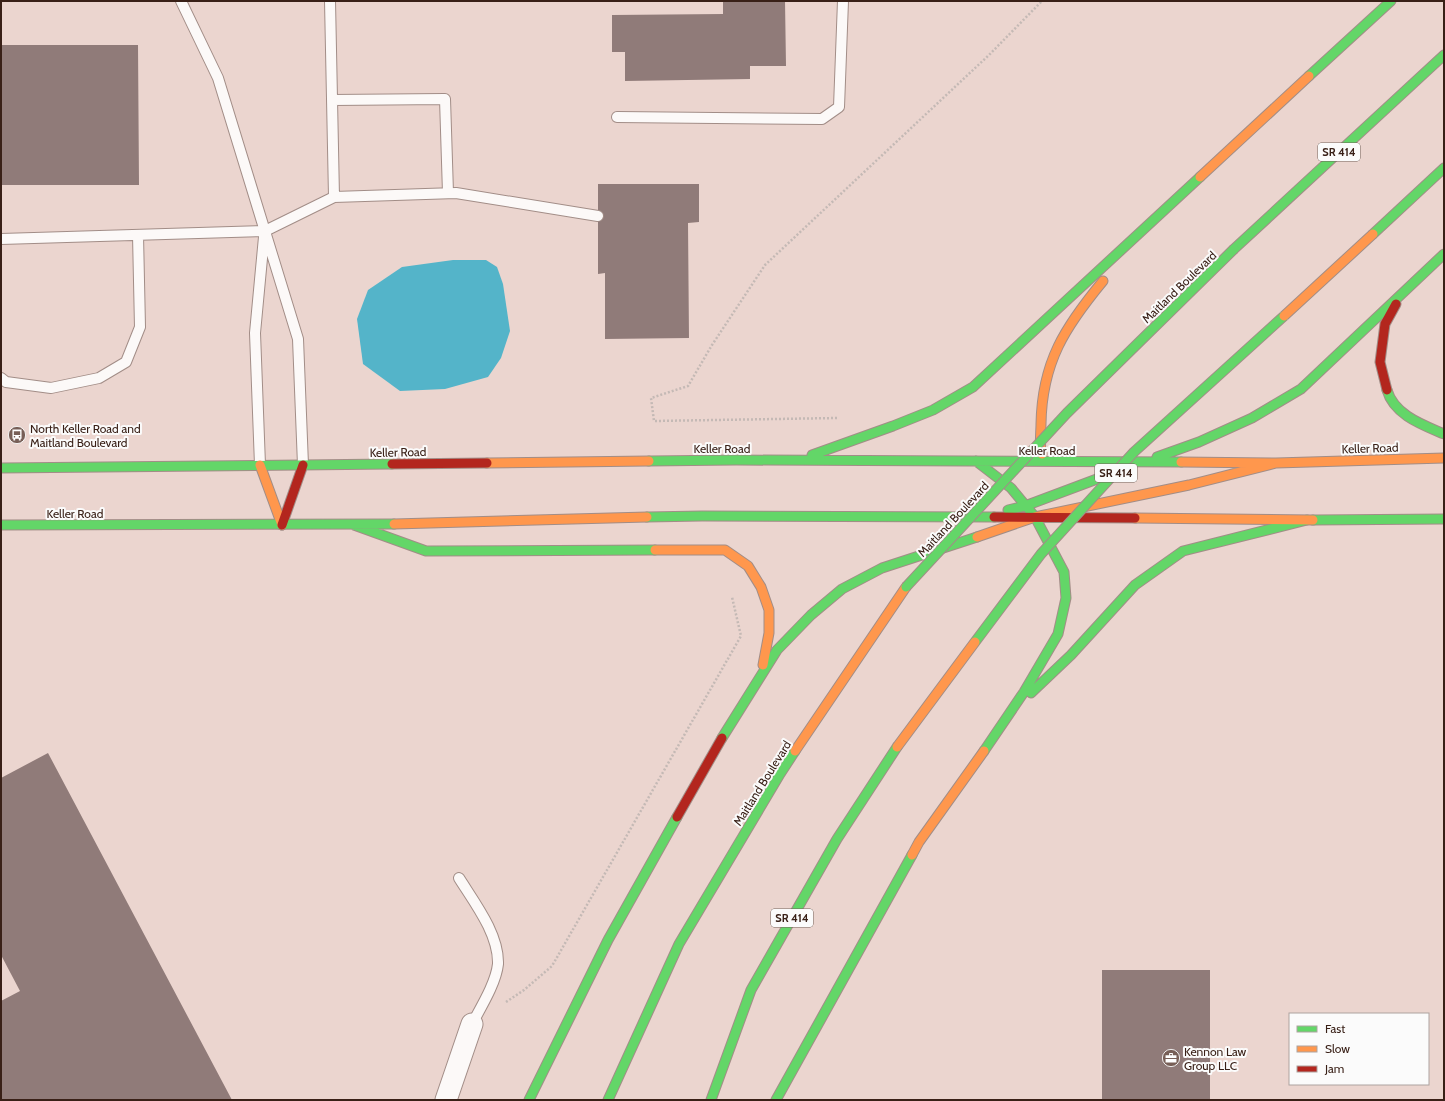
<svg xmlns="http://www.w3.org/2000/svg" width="1445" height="1101" font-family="Cabin,sans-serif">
<rect width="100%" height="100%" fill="#ebd5cf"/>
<path fill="#54b4c9" d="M453,260H486L497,267L503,284L510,331L501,358L488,377L445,389L400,391L363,364L357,319L368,290L402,267Z"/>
<path fill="#907b79" d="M723,1H785L786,66H750V79L625,81V52H612V15L723,14Z
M1,45H138L139,185H1Z
M598,184H699V222L688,223L689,338L605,339V273L598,274Z
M48,753L232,1100H1V1001L20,991L1,955V778Z
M1102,970H1210V1100H1102Z"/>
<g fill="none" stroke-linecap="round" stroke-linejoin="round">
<defs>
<path id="lane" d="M181,1L218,78L298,339L303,465
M330,1L334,197
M332,100L445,99L448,193
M617,117L822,119L839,107L843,1
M1,239L265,231L334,197L456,193L598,216
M1,378L6,382L51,388L99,378L126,362L140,327L138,235
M260,465L255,333L264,237
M459,878C474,902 499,934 498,964C496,983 481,1007 472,1024"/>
<path id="street" d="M446,1100L472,1024"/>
<path id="fast" d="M1309,76L1391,1
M1373,234L1444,168
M1234,249L1444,55
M1387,390C1394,415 1423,425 1444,434
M812,455L893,426L933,410L973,387L1200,177
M1157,457L1199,442L1252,418L1301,389L1444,254
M649,461L736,460L1181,462
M976,461L1011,488L1035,517L1064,572L1066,598L1058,634L1024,692L984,751
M1,468L392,464
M1008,510L1025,506L1121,470
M647,517L702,516L994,517
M1313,520L1444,519
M1,525L394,524
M354,525L426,551L655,550
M1031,693L1071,655L1135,585L1183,551L1307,520
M722,738L777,650L811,615L842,589L882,568L977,537
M529,1100L608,940L677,817
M608,1100L679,944L780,774L795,751
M711,1100L751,990L837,839L897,747
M776,1100L912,855"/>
<path id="slow" d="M1200,177L1309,76
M1042,454C1039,445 1041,433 1041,424C1042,362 1065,327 1103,281
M1181,462L1276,463L1444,458
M487,463L649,461
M260,465L282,525
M1135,518L1313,520
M394,524L647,517
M977,537L1035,517L1189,485L1276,463
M655,550H725L748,566L761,587L769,610V633L763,665
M795,751L906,587
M912,855L919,842L984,751"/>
<path id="jam" d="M1387,390L1380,362L1385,324L1396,304
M392,464L487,463
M994,517L1135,518
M282,525L303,465
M677,817L722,738"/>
</defs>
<use href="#lane" stroke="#a28d87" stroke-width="12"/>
<use href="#street" stroke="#a28d87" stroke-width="23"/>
<use href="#fast" stroke="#a28d87" stroke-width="11"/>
<use href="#slow" stroke="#a28d87" stroke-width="11"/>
<use href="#jam" stroke="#a28d87" stroke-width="11"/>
<path stroke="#c4b9b5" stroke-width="2.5" stroke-dasharray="2 2" stroke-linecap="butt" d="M837,418L654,421L651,398L688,386L712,345L765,265L989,55L1042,1
M506,1002L524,990L552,966L741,636L732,597"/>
<use href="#lane" stroke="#fcf9f8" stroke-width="10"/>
<use href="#street" stroke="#fcf9f8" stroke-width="21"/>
<use href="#fast" stroke="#63d668" stroke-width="9"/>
<use href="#slow" stroke="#ff974d" stroke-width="9"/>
<use href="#jam" stroke="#b3261e" stroke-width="9"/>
<defs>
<path id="fast-bridge" d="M906,587L1067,413L1234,249
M975,642L1041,554L1134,452L1284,316"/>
<path id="slow-bridge" d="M1284,316L1373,234
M897,747L975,642"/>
</defs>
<use href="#fast-bridge" stroke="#a28d87" stroke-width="11" stroke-linecap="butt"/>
<use href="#slow-bridge" stroke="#a28d87" stroke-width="11" stroke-linecap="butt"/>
<use href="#fast-bridge" stroke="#63d668" stroke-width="9"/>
<use href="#slow-bridge" stroke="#ff974d" stroke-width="9"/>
</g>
<defs>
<symbol id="bus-disc" viewBox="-11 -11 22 22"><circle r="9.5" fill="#775f57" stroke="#fbfbfb"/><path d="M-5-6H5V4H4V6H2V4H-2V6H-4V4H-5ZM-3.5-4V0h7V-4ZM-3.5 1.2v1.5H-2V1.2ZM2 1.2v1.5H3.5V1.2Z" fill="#fff"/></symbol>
<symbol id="office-disc" viewBox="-11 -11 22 22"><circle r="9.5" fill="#775f57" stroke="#fbfbfb"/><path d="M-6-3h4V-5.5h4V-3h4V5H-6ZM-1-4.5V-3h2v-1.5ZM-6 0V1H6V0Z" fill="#fff"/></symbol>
</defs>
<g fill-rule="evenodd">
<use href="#bus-disc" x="7" y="425" width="20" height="20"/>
<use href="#office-disc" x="1161" y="1048" width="20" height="20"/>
</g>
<g text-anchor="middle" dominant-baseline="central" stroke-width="4" stroke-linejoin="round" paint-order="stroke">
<g fill="#fbfbfb" stroke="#73625b" stroke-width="1">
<rect x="1318" y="143" width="42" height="18" rx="3"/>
<rect x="1095" y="464" width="42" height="18" rx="3"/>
<rect x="771" y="909" width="42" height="18" rx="3"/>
</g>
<g font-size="11" font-weight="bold" fill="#392017">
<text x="1339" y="152">SR 414</text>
<text x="1116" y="473">SR 414</text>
<text x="792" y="918">SR 414</text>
</g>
<g font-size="12" fill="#392017" stroke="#fbfbfb">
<text transform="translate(1179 287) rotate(-44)">Maitland Boulevard</text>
<text x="722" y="448">Keller Road</text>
<text transform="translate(1370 448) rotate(-2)">Keller Road</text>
<text x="1047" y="450">Keller Road</text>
<text transform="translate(398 452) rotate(-1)">Keller Road</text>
<text x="75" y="513">Keller Road</text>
<text transform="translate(953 519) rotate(-47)">Maitland Boulevard</text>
<text transform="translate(762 783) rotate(-58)">Maitland Boulevard</text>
</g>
<g font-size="12" fill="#392017" stroke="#fbfbfb" text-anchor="start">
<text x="30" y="428">North Keller Road and<tspan x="30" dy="14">Maitland Boulevard</tspan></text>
<text x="1184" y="1051">Kennon Law<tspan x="1184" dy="14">Group LLC</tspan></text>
</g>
</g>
<rect width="1445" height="1101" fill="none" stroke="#392017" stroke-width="4"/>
<rect x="1289" y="1013" width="140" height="72" fill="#fbfbfb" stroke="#ada3a0"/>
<rect x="1297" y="1026" width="20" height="6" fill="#63d668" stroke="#ada3a0"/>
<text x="1325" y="1033" font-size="12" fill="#392017">Fast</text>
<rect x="1297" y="1046" width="20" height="6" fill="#ff974d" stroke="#ada3a0"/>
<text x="1325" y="1053" font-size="12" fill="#392017">Slow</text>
<rect x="1297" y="1066" width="20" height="6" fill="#b3261e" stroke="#ada3a0"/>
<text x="1325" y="1073" font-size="12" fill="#392017">Jam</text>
</svg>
